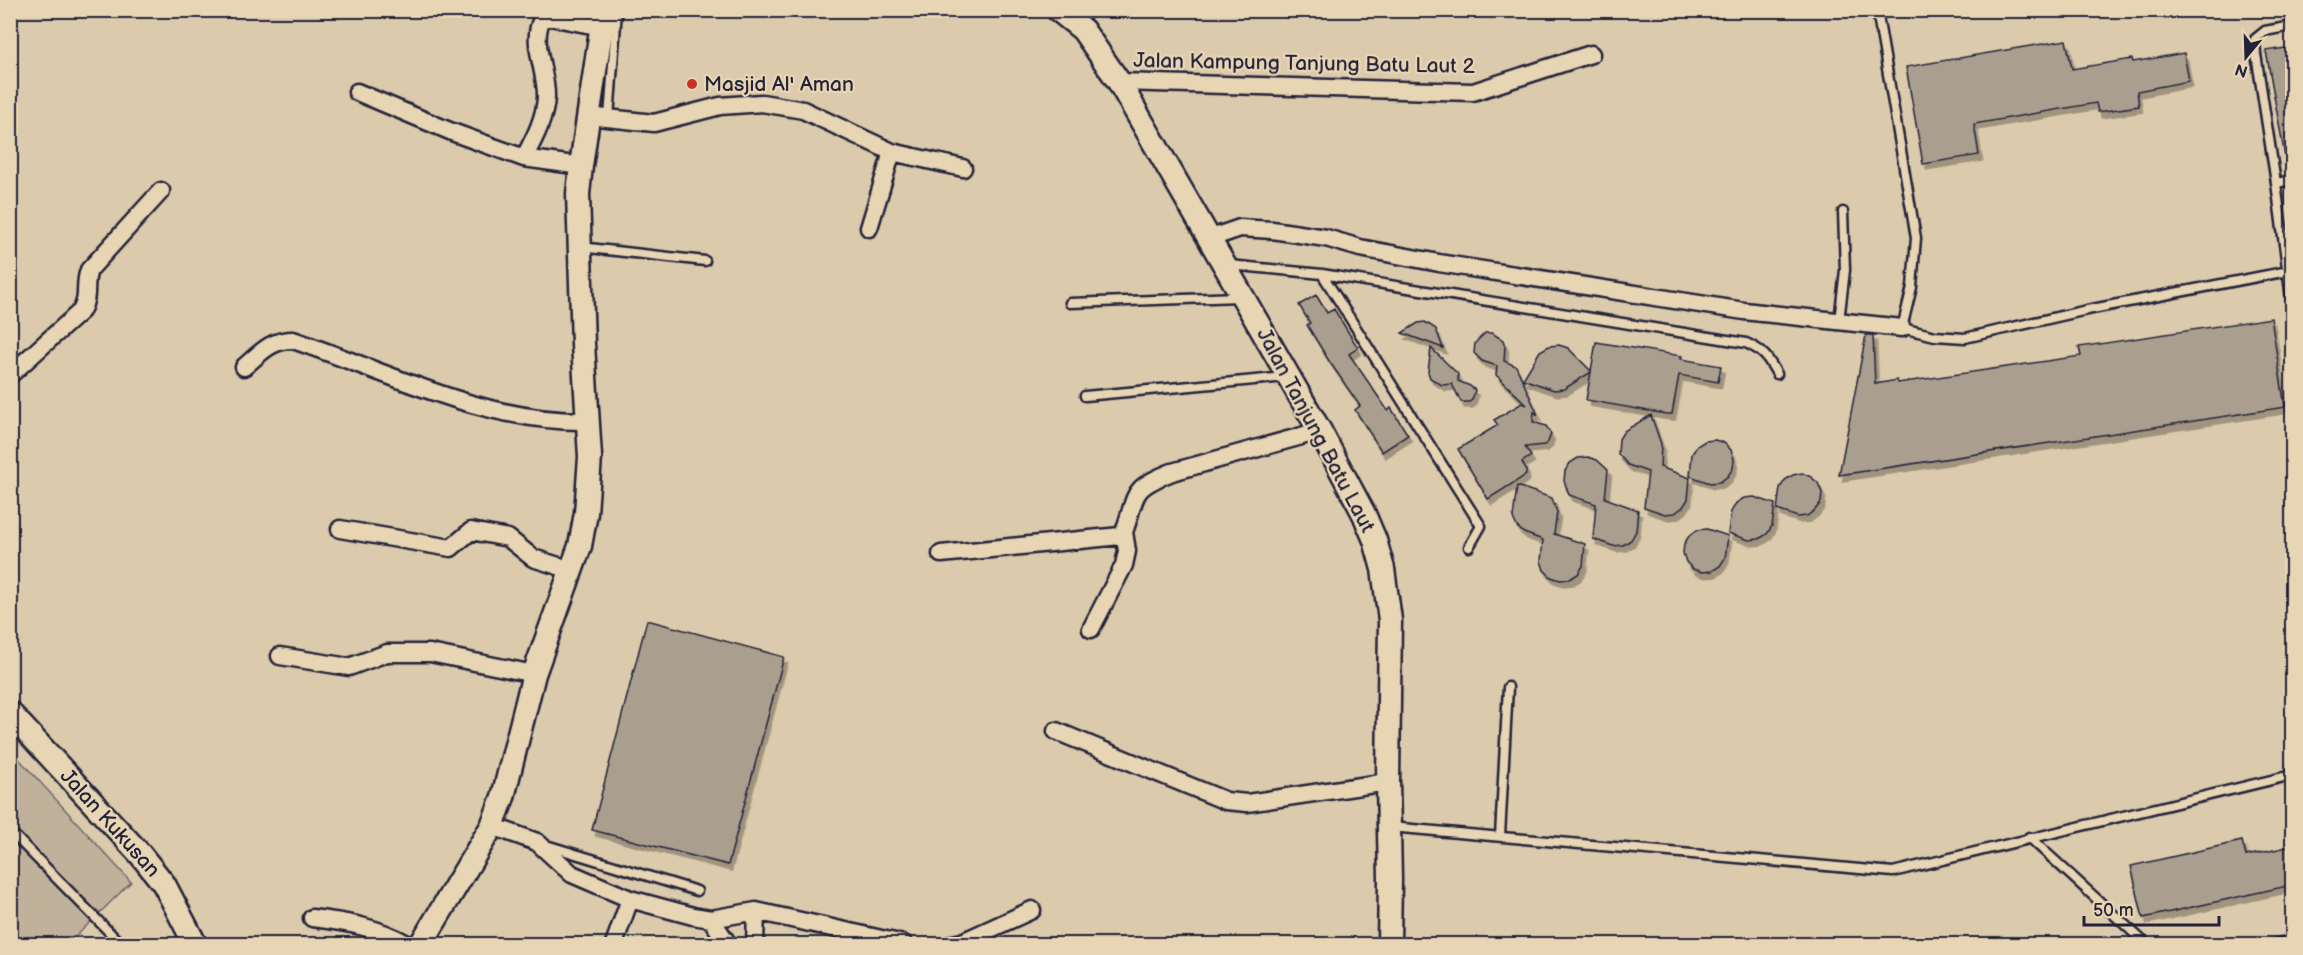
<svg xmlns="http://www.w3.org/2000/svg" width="2303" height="955" font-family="'Balsamiq Sans',sans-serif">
<defs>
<filter id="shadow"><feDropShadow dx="3.5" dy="6" stdDeviation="0" flood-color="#0004"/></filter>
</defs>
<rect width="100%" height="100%" fill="#dccaac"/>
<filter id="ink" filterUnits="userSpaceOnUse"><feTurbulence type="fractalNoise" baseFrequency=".0167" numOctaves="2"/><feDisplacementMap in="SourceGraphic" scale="12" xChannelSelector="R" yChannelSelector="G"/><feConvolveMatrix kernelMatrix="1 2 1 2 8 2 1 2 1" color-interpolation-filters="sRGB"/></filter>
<g filter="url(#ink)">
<path fill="#c0b19b" stroke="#716a6b" stroke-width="1.5" d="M10,749L131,882L68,944H11Z"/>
<path fill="#aa9e8e" stroke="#22223b" stroke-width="1.5" filter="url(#shadow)" d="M2066,40L2072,69L2132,59L2133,62L2184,53L2189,81L2137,91L2139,106L2098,112L2096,103L1974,124L1979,155L1923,164L1906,67Z
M2292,47V156L2285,157L2266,51Z
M1316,295L1327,313L1334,309L1358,348L1349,354L1388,411L1391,408L1408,435L1382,452L1355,410L1360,406L1329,361L1307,325L1310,323L1299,305Z
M2271,318L2285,407L1839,475L1866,335H1873L1875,384L1897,380L1898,383L2081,356L2079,347Z
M1425,322L1436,329L1443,348L1402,333L1418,323Z
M1485,333H1492L1503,340L1505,346L1504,361L1516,366L1538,415L1534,412L1533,422L1546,426L1551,434L1548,442L1544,445L1525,447L1531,456L1522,462L1526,470V475L1488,499L1458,449L1498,425L1494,420L1522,403L1527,405L1496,375L1497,366L1482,361L1474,353L1475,343Z
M1596,342L1682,356L1681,359L1721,366L1718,382L1679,375L1672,414H1666L1586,400L1591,372L1564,389L1554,390L1523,379L1540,351L1549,346L1559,345L1568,348L1591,371Z
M1431,348L1458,374V381L1470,386L1475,390L1472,400L1469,402H1461L1452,384L1442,385L1430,378L1428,372Z
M1651,415L1661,444L1660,467L1690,478L1688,499L1683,507L1675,513L1665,514L1644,507L1648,472L1628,465L1618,454L1619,439L1624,431Z
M1715,440L1724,443L1731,450L1734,459L1733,468L1728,476L1720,482L1710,483L1690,476L1692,454L1697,446L1705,441Z
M1588,457L1597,460L1608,470L1605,498L1638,510L1636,531L1631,540L1623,545L1613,546L1593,539L1596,504L1569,495L1564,481L1565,471L1570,463L1578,458Z
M1802,473L1811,477L1818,483L1822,493L1821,502L1815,510L1807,516L1798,517L1777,510L1780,488L1785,480L1793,475Z
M1517,486L1552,498L1557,512L1554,534L1585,544L1583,566L1578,574L1570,579L1560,580L1551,577L1544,570L1541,561L1543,540L1524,533L1517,527L1513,518Z
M1754,497L1775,504L1772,526L1767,534L1759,539L1749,540L1728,533L1731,512L1736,503L1744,498Z
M1707,529L1728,536L1725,558L1720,566L1712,571L1702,572L1693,569L1686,562L1683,553L1684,544L1689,536L1697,530Z
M647,620L784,657L728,865L592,830Z
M2242,841L2246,856L2292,846V885L2143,918L2131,866Z"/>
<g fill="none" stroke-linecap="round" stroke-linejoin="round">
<defs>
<path id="lane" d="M1877,10L1916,238L1912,287L1902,328L1935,336L1965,338L2087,310L2288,271
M2292,26L2265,31L2255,39L2256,54L2276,183L2292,306
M609,118L617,10
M2276,183L2292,180
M580,247L705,261
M1229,265L1322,274L1746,343C1764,351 1768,358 1777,374
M1322,274L1481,526L1469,547
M1070,303L1239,297
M1839,321L1845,270L1843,212
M1085,396L1286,377
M1390,827L1893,872L2292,775
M10,831L121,944
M1500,836L1508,687
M2029,837L2146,944
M546,845L697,891
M2274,944L2292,940"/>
<path id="street" d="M1119,82L1473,92L1591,54
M357,92L452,132L524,158L581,166
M588,116L654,123L720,106L762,103L803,110L892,152L963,168
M524,158C534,139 545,119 546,97C547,72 530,42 542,19L550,17L602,27
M869,228L892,152
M1211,238L1240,228L1272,230L1326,238L1360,248L1439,263L1744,311L1902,328
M244,367C259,354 272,339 293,340C388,372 485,423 587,421
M10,375L81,311C90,295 83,286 89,270L161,191
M340,529L451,548L471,531L508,538L533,558L571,570
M941,554L1120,536L1124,532C1138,493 1129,489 1172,472L1320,431
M1091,629L1124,565L1127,551L1124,532
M280,656L349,667L387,653H430L534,674
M1056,731L1226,801L1247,803L1388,782
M492,826L537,842L572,874L630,899L693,916L711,919L756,911L904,944
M312,918C346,922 377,927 407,944
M711,919L728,944
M614,944L630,899
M755,944L756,911
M953,944L962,942L1032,910"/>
<path id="secondary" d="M1058,10L1083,30L1119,82L1320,431L1364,514L1375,540L1383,569L1390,620L1388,782L1390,879L1389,944
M10,713L140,854L164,884L195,944
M421,944L492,826L503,797L534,674L580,546L586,513L590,457L583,344L578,194L581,166L604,10"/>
</defs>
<use href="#lane" stroke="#22223b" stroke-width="13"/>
<use href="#street" stroke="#22223b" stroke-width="21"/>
<use href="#secondary" stroke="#22223b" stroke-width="27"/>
<use href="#lane" stroke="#e8d5b3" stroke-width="8"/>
<use href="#street" stroke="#e8d5b3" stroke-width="16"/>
<use href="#secondary" stroke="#e8d5b3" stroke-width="22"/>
</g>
</g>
<circle fill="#c8321e" stroke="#e8d5b3" stroke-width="2" cx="692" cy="84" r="6"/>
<g text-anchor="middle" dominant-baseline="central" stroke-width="4.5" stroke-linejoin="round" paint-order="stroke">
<g font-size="21" fill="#22223b" stroke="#e8d5b3">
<text transform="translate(1304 63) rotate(1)">Jalan Kampung Tanjung Batu Laut 2</text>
<text transform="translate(1316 430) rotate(62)">Jalan Tanjung Batu Laut</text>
<text transform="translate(110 823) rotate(48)">Jalan Kukusan</text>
</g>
<g font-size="21" fill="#22223b" stroke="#e8d5b3" text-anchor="start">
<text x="704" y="84">Masjid Al' Aman</text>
</g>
</g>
<rect width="2303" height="955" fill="none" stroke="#e8d5b3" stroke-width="36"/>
<rect x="18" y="18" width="2267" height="919" fill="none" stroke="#22223b" stroke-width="2" filter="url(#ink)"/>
<g transform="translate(2246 57) rotate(199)" stroke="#e8d5b3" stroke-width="4.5" paint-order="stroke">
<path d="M0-4.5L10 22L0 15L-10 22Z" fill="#22223b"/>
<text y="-9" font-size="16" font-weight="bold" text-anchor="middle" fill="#22223b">N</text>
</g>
<path d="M2084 916v9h135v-9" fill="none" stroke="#22223b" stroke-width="3"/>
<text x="2093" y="916" font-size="18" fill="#22223b" stroke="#e8d5b3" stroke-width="4.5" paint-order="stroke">50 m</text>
</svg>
